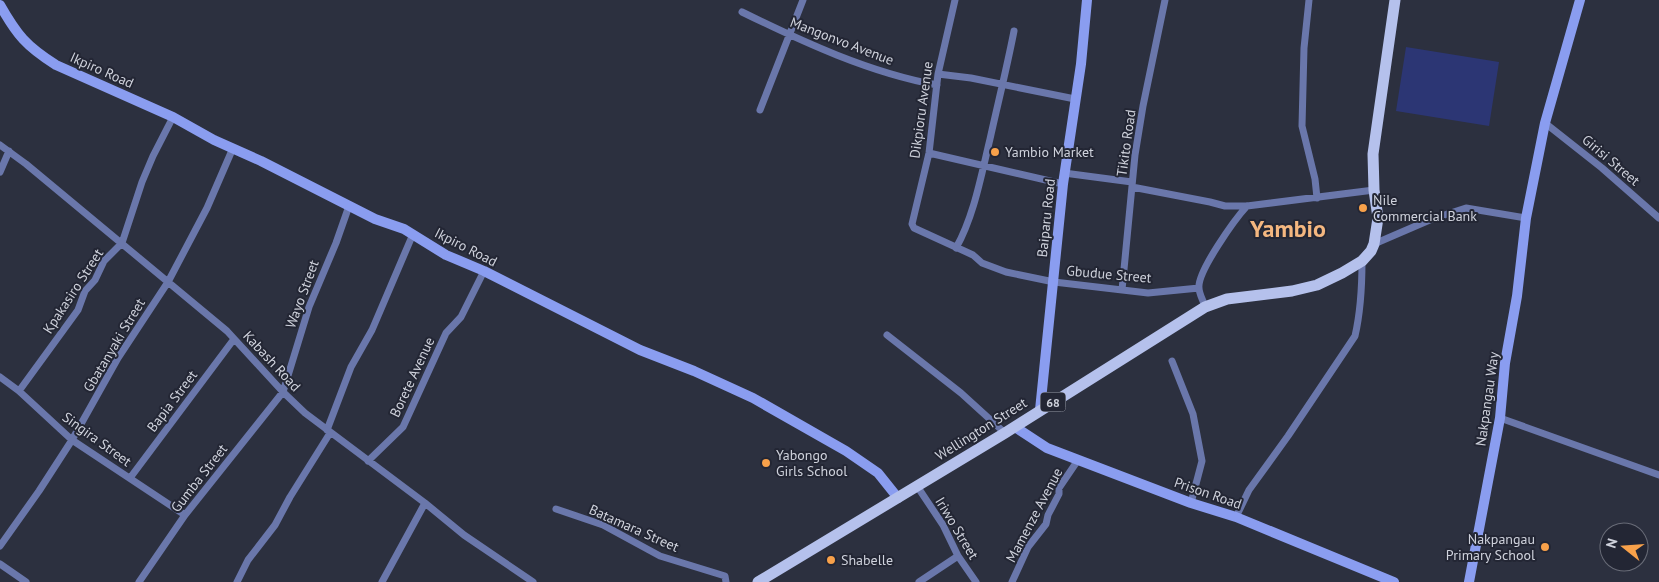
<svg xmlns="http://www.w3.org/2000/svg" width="1659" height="582" font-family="'PT Sans',sans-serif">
<rect width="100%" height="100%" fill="#2c303f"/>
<path fill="#2c3674" d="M1406,47L1499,62L1489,126L1396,111Z"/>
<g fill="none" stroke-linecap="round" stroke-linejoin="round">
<path stroke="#6a77ab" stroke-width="7" d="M955,0L938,74L929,153L912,224L914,228L973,255L982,263L1006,272L1054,282L1148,293L1199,288
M1309,0L1304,48L1302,126L1315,179L1317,198
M742,12C803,42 870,73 937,85
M938,74L971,78L1075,99
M760,110L803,0
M1545,123L1602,168L1659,218
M0,145L26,164L227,331L283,392L305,413L425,503L464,535L533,582
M929,153L1063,184
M0,172L9,151
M1064,173L1132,182
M1132,187L1210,202L1225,206H1247L1374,190
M1374,244L1432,219L1466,208L1526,218
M956,248C974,216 981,176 990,139C998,103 1007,67 1014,31
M1122,290L1135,155L1143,106L1165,0
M1205,307C1204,302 1199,294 1199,288C1197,272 1235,219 1247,206
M887,335L961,393L1005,433
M1172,361L1193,414L1202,461L1191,503
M0,377L19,391L72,440L185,515
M19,391L78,310L85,291L95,280L104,261L122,243L142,182L153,156L173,117
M1500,418L1659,475
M327,430L351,367L372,330L413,234
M368,461L403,427L446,333L461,317L484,271
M130,478L234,339
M917,486L943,525L958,556L976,582
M556,509L603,525L660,556L725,576L726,582
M1236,517L1249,490L1288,436L1355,336C1361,310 1362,286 1362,261
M0,546L39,491L72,440L118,358L168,282L207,208L233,148
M0,564L26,582
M139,582L185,515L283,392L309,307L336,243L349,206
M237,582L248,560L275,525L290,497L330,433
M382,582L425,503
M919,582L958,556
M1012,582L1028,547L1046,524L1048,515L1059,494V488L1078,460"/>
<path stroke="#8a9df0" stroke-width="10" d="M0,5C17,35 26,46 56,65L173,117L214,140L261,161L375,219L404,229L446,255L484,271L640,350L694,371L753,398L846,451L878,473L898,498
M1040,410L1063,184L1081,64L1087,0
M1015,427L1047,448L1191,503L1236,517L1394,582
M1469,582L1500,418L1505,363L1517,296L1526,218L1545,123L1580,0"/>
<path stroke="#b5c1ec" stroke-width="11" d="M758,582L1005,433L1205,307L1227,299L1292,291L1317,285L1342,273L1362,261L1371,251L1374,244L1378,218L1374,190L1373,154L1395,0"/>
</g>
<g fill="#f8a14a" stroke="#232634" stroke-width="2">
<circle cx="995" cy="152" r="5"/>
<circle cx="1363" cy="208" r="5"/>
<circle cx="766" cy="463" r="5"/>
<circle cx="1545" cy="547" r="5"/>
<circle cx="831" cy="560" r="5"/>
</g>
<g text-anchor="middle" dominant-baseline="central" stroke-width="4" stroke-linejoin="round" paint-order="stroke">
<rect fill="#232634" stroke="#9b9eaa" stroke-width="1" x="1040.5" y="392.5" width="25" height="19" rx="4"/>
<g font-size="12" font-weight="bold" fill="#cfd2dc">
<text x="1053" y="402">68</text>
</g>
<g font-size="14" fill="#cfd2dc" stroke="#232634">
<text transform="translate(842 41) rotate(21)">Mangonvo Avenue</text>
<text transform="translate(102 70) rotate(24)">Ikpiro Road</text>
<text transform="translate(921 110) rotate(-82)">Dikpioru Avenue</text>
<text transform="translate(1126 143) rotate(-82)">Tikito Road</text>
<text transform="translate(1611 160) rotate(40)">Girisi Street</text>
<text transform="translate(1046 218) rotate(-84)">Baiparu Road</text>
<text transform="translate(466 247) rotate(27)">Ikpiro Road</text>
<text transform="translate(1109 274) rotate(5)">Gbudue Street</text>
<text transform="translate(73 291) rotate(-57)">Kpakasiro Street</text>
<text transform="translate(302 294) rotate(-70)">Wayo Street</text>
<text transform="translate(114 345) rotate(-59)">Gbatanyaki Street</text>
<text transform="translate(272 361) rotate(47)">Kabash Road</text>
<text transform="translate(412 377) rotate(-65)">Borete Avenue</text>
<text transform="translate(1487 399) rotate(-82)">Nakpangau Way</text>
<text transform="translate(172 401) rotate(-53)">Bapia Street</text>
<text transform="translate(981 429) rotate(-32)">Wellington Street</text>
<text transform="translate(97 439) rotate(36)">Singira Street</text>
<text transform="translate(199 478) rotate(-52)">Gumba Street</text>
<text transform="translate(1208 493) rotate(19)">Prison Road</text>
<text transform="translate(1034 515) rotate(-62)">Mamenze Avenue</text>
<text transform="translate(634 528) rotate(24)">Batamara Street</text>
<text transform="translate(957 528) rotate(59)">Iriwo Street</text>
</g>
<g font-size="14" fill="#cfd2dc" stroke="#232634" text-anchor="start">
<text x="1005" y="152">Yambio Market</text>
<text x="1373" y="200">Nile<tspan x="1373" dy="16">Commercial Bank</tspan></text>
<text x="776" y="455">Yabongo<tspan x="776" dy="16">Girls School</tspan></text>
<text x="1535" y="539" text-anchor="end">Nakpangau<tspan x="1535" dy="16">Primary School</tspan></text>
<text x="841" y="560">Shabelle</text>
</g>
<g font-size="24" font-weight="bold" fill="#f4b780" stroke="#232634">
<text x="1288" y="228">Yambio</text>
</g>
</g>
<g transform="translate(1624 547) rotate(287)"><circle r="24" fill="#232634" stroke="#686b77"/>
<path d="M0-4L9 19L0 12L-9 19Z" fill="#f8a14a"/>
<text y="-8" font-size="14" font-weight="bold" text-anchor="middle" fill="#cfd2dc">N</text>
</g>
</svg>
